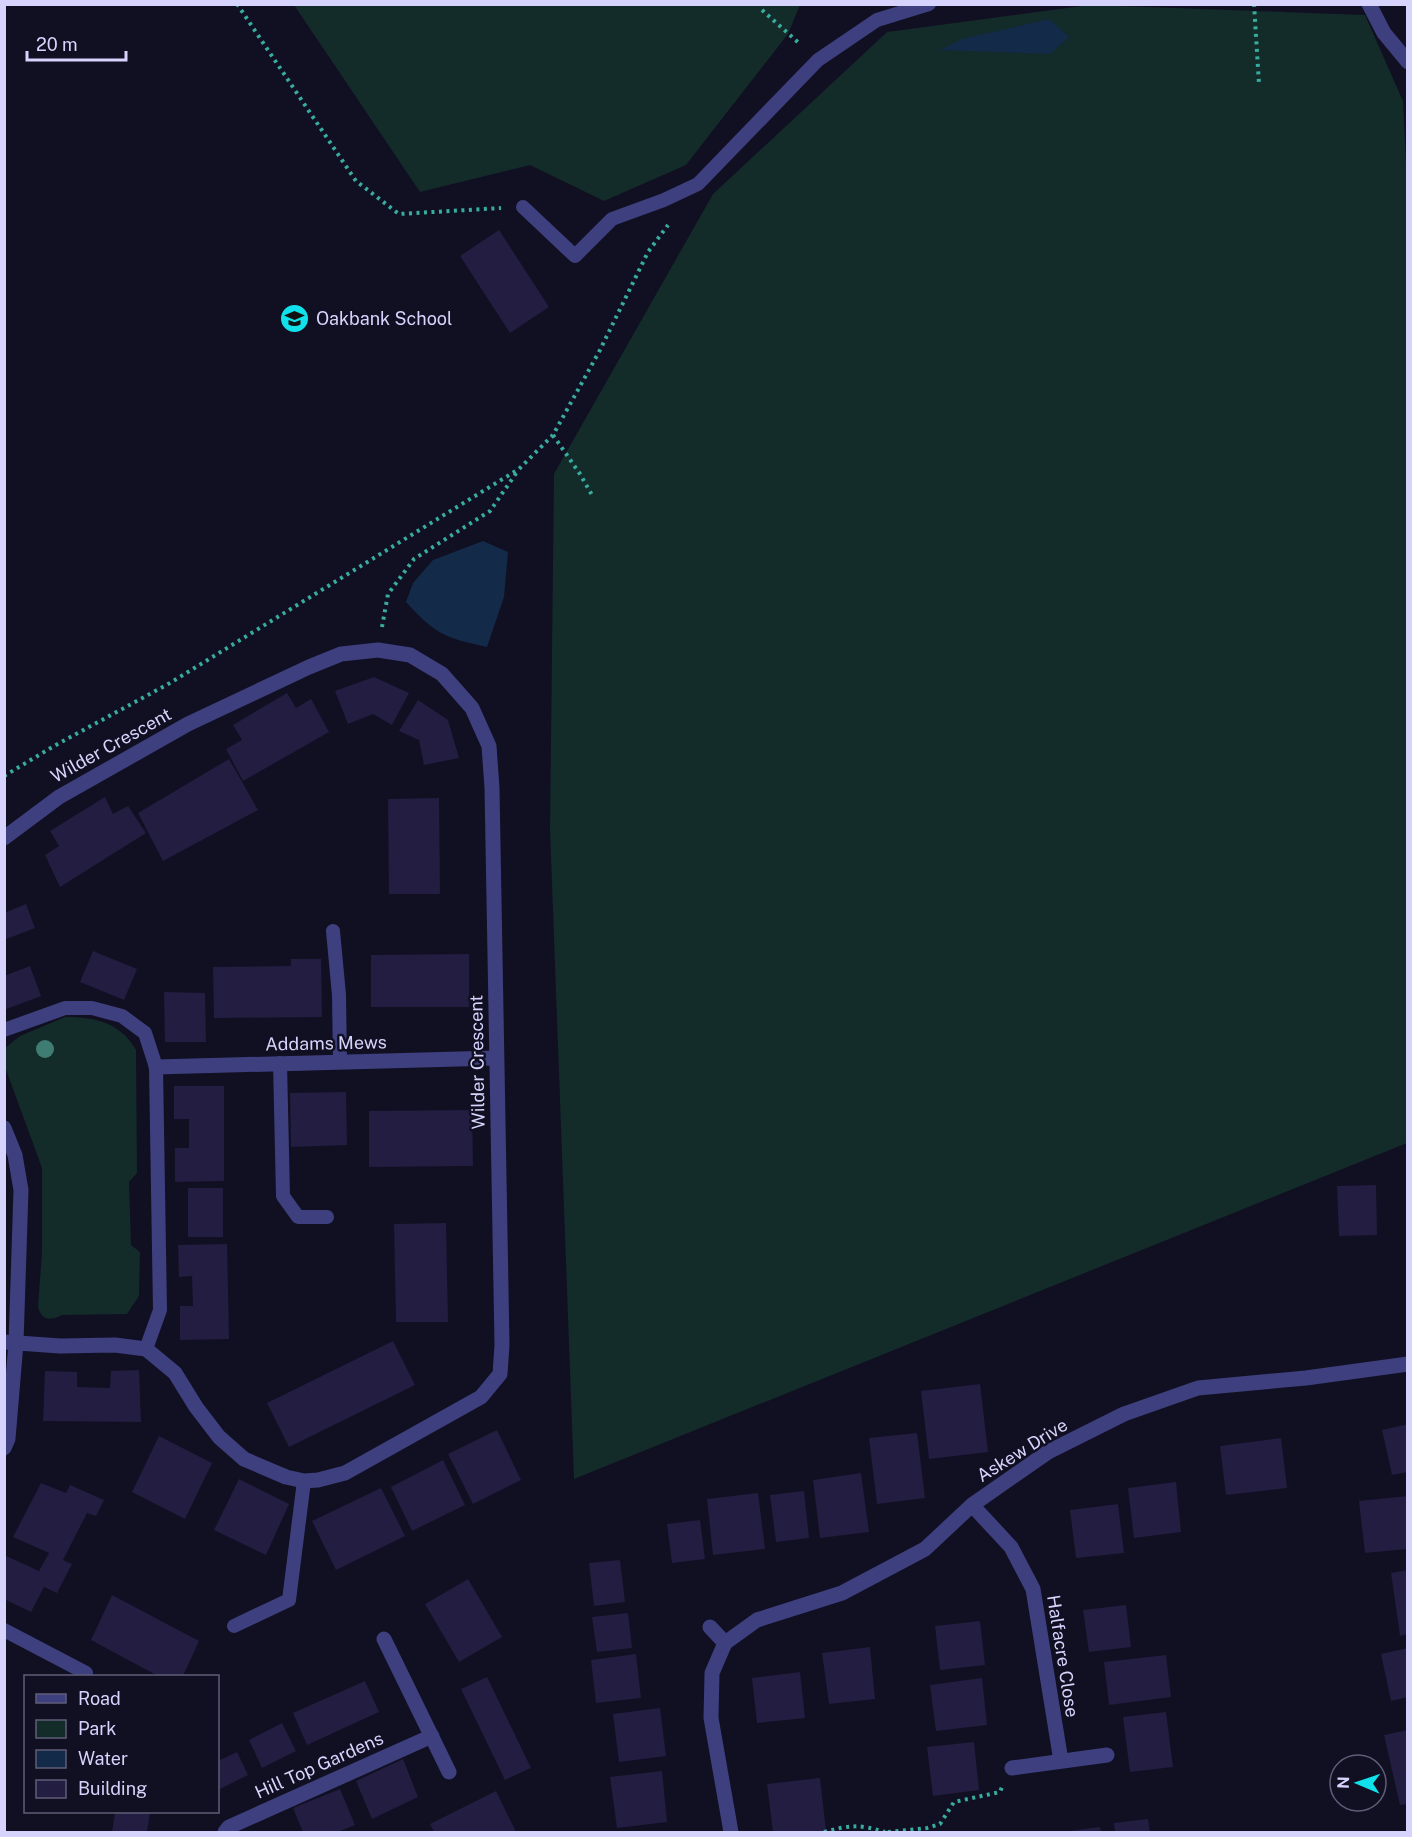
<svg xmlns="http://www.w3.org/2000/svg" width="1412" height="1837" font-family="'Public Sans',sans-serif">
<rect width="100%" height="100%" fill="#110f22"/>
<path fill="#132b29" d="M294,5H800L788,34L686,165L604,201L530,165L420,192Z
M1090,5L1365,15L1403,101L1407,184V1143L574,1479L550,829L554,474L713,194L887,32Z
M65,1017C95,1017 120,1022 136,1050L137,1173L129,1182L131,1245L140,1252L139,1296L127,1314L62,1315C51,1321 42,1321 38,1307L42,1252V1168L5,1067V1048L20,1036Z"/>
<path fill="#132a48" d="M1049,19L1069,37L1050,54L940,50L962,39Z
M483,541L508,552L504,597L487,647C445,638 435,634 406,602L413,583L433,560Z"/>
<path fill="#221d41" d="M499,230L549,307L510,333L460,256Z
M374,677L409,693L392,725L373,714L348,724L335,691Z
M287,693L296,708L311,699L329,732L243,781L226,749L242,740L233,725Z
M418,700L448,720L459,758L424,765L419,740L399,731Z
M229,759L258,810L163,861L138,813Z
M105,797L113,814L128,806L146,833L60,887L45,855L59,846L50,831Z
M439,798L440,894H389L388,799Z
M26,904L35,928L4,940V913Z
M93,951L137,969L124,1000L80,982Z
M469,954V1007H371V955Z
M291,959H321L322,1017L214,1018L213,967L291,966Z
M30,966L41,996L4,1010V976Z
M164,992L205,993L206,1042H165Z
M174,1086H224V1181L175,1182V1148H189V1119H174Z
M346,1092L347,1145L291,1147L290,1093Z
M472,1110L473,1166L369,1167V1111Z
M1376,1185L1377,1235L1339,1236L1337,1186Z
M188,1188H223V1237H188Z
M446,1223L448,1322H396L394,1224Z
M227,1244L229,1339L180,1340V1306H193L192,1276L179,1277L178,1245Z
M393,1341L415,1385L289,1447L267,1403Z
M139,1370L141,1422L43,1421L45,1371L77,1372V1387L110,1388L111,1371Z
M980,1384L988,1452L929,1459L921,1391Z
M1408,1424V1472L1392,1475L1382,1430Z
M497,1430L521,1480L473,1504L448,1454Z
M917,1433L925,1498L877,1504L869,1438Z
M159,1436L212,1463L185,1519L132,1492Z
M1281,1438L1287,1488L1226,1495L1220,1446Z
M443,1460L465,1505L412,1531L391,1487Z
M861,1473L869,1532L820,1538L813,1480Z
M239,1479L289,1504L266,1555L214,1530Z
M1176,1482L1181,1532L1134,1538L1128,1488Z
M41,1483L66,1493L70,1485L104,1500L96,1516L87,1513L63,1560L72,1564L57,1593L44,1587L31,1612L4,1599V1555L39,1571L49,1553L13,1537Z
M381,1488L405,1536L336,1570L312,1521Z
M804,1491L809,1538L776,1542L770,1495Z
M758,1493L765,1549L713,1555L707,1499Z
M1408,1496V1549L1365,1553L1359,1501Z
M1118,1504L1124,1553L1076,1558L1070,1510Z
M700,1520L705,1559L672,1563L667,1524Z
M620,1560L625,1602L594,1606L589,1563Z
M1408,1570V1634L1400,1636L1391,1573Z
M468,1579L502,1637L459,1662L425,1604Z
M112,1595L199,1641L183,1676H158L91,1640Z
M1126,1605L1131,1647L1089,1652L1083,1610Z
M628,1613L632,1648L597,1652L592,1617Z
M980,1621L985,1665L940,1670L935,1626Z
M870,1647L875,1699L829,1704L822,1653Z
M1408,1648V1697L1391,1701L1381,1654Z
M636,1654L641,1698L596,1703L591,1660Z
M1166,1655L1171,1697L1109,1705L1104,1662Z
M800,1672L805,1718L757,1723L752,1678Z
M487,1677L531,1768L505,1780L461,1689Z
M982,1678L987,1725L936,1731L930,1685Z
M365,1681L379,1712L307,1745L293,1713Z
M660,1708L666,1756L619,1762L613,1714Z
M1166,1712L1173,1767L1130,1772L1123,1717Z
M282,1723L296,1751L262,1768L249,1740Z
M1408,1730V1804L1400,1805L1384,1735Z
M974,1742L979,1790L933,1796L927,1747Z
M237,1752L248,1775L218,1790V1761Z
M403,1759L418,1797L372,1819L356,1781Z
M662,1771L667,1822L617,1828L610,1777Z
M820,1778L826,1831L773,1832L767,1784Z
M340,1789L355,1825L338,1832H303L293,1808Z
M496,1791L516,1832H434L430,1824Z
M115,1812H150L147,1832H112Z
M1148,1819L1150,1832H1115L1114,1823Z
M1100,1827L1101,1832H1070V1831Z"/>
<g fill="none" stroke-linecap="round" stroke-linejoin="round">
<path stroke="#37ac9f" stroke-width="4" stroke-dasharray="3 4.5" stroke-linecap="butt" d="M237,4L356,181L399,214L501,208
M1254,4L1259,84
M762,10L801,45
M553,435L580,474L592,495
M382,627L388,594L414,559L490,511L517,472
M4,776L54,746L170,683L519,469L553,435L600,350L648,252L668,225
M824,1832C850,1825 859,1824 885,1832
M888,1832L927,1828L940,1824L954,1802L1000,1792L1002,1787"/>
<path stroke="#3e3f7e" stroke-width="14" d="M523,207L575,256L612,219L664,200L698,184L818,60L877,20L929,4
M333,931L339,995L340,1062
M4,1030L65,1008H92L122,1016L145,1033L156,1067L160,1310L146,1349
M280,1063L283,1196L298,1217H327
M234,1626L289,1600L304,1481
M4,1630L86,1673L85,1676"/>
<path stroke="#3e3f7e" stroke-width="15" d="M1369,4L1384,33L1408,62
M4,838L59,797L188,724L309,667L341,654L378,650L410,655L442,674L472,708L489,746L492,788L502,1345L500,1374L481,1397L345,1473L318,1480L304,1481L286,1477L244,1459L219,1437L196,1407L175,1373L146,1349L115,1345L60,1346L4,1342
M156,1067L496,1058
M4,1128L15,1155L21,1190L16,1343L8,1439L4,1448
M972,1505L1011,1547L1033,1589L1061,1761
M710,1627L725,1643
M384,1639L449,1772
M1012,1768L1107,1755
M225,1832L229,1827L432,1736
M731,1832L711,1718L712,1673L725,1643L757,1620L842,1593L925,1549L972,1505L1048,1452L1124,1414L1198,1388L1306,1378L1408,1364"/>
</g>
<circle fill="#3f7d72" cx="45" cy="1049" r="9"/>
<defs>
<symbol id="school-disc" viewBox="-11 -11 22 22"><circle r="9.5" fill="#10e1eb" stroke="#110f22"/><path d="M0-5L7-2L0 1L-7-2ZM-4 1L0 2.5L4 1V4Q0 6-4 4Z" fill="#111"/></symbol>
</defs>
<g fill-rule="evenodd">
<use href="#school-disc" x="278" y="302" width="33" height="33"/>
</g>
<g text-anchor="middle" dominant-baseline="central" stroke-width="5" stroke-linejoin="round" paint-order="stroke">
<g font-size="18" fill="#d6d3fc" stroke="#110f22" text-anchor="start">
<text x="316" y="318">Oakbank School</text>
</g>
<g font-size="18" fill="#d6d3fc" stroke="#110f22">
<text transform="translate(111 745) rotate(-29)">Wilder Crescent</text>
<text transform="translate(326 1043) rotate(-1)">Addams Mews</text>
<text transform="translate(477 1062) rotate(-91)">Wilder Crescent</text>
<text transform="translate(1022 1450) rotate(-32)">Askew Drive</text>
<text transform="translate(1063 1656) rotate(81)">Halfacre Close</text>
<text transform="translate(319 1765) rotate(-24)">Hill Top Gardens</text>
</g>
</g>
<rect width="1412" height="1837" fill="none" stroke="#d6d3fc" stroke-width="12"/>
<rect x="24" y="1675" width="195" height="138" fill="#110f22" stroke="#605d79" stroke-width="1.5"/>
<rect x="36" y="1694" width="30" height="9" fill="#3e3f7e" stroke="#605d79" stroke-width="1.5"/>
<text x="78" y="1705" font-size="18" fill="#d6d3fc">Road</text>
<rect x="36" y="1720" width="30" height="18" fill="#132b29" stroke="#605d79" stroke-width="1.5"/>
<text x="78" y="1735" font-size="18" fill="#d6d3fc">Park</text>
<rect x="36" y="1750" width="30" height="18" fill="#132a48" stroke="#605d79" stroke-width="1.5"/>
<text x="78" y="1765" font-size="18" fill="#d6d3fc">Water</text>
<rect x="36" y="1780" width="30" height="18" fill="#221d41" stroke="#605d79" stroke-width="1.5"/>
<text x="78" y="1795" font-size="18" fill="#d6d3fc">Building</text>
<g transform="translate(1358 1783) rotate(272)"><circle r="28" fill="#110f22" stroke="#605d79" stroke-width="1.5"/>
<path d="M0-4.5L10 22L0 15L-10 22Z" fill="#10e1eb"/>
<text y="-9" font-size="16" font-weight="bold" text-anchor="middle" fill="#d6d3fc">N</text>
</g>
<path d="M27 51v9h99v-9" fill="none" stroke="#d6d3fc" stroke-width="3"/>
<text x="36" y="51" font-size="18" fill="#d6d3fc" stroke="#110f22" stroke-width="4.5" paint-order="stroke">20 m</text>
</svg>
